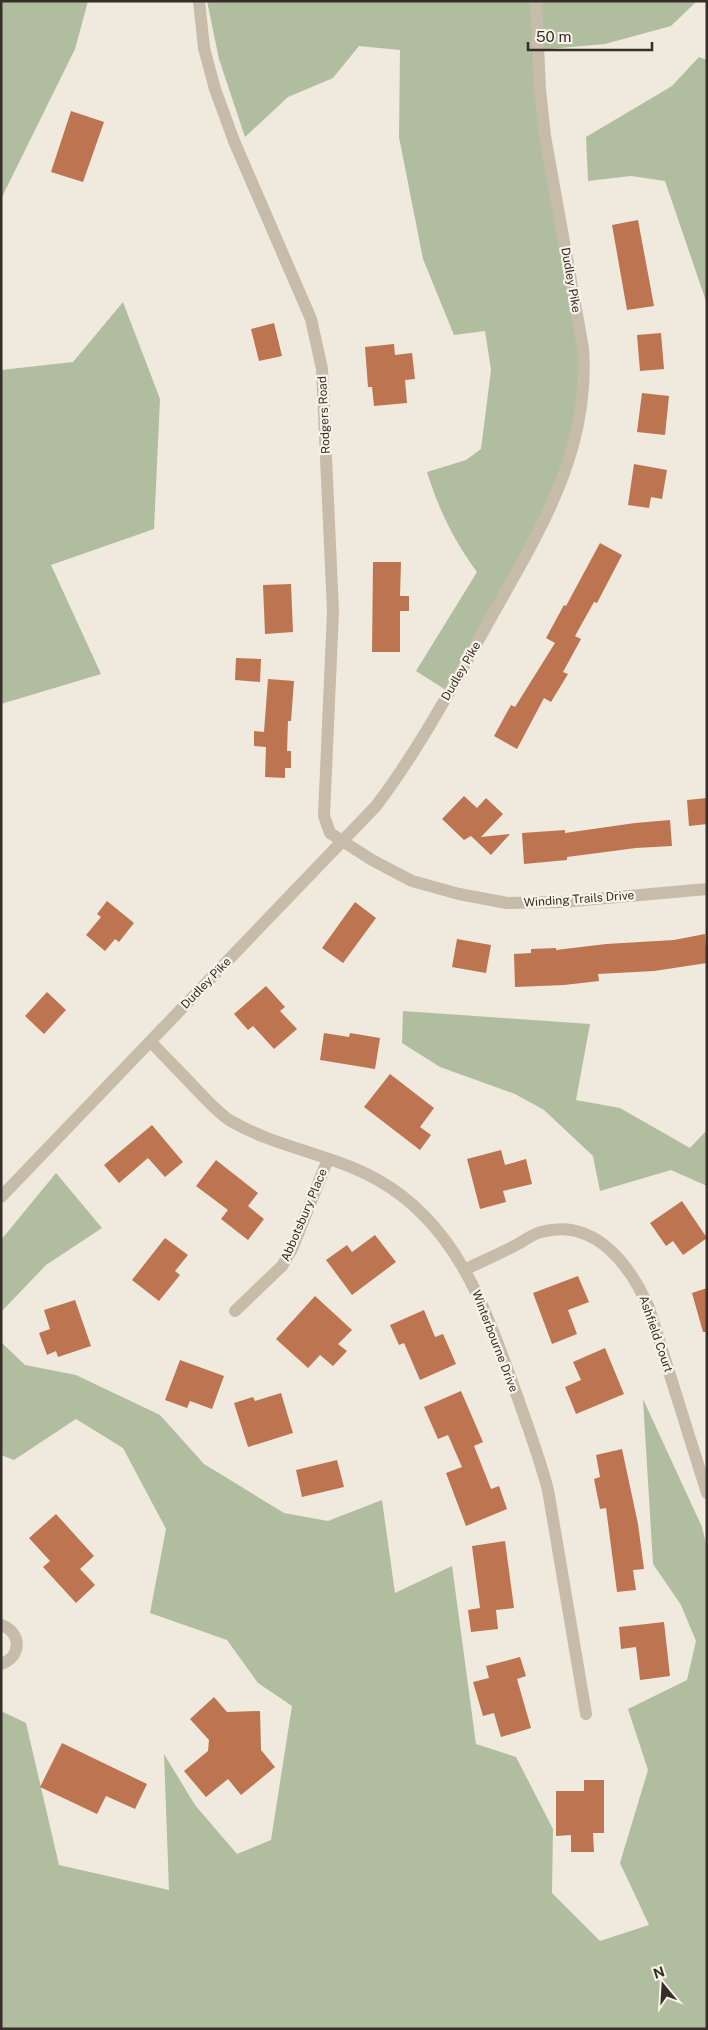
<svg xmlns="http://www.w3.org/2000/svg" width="708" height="2030" font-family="'Public Sans',sans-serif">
<rect width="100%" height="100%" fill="#f0e9dd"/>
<path fill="#b0be9f" d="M1,1H88L75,49L1,199Z
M207,1H697L671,26L605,44L538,50L585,372L564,476L449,692L416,671L477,572C454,541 438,508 427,472L466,460L481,449L491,370L485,331L454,335L423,259L399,137L400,50L359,46L333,78L288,97L245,137L219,59Z
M699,57L707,60V304L665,181L631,176L588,181L586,137L672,86Z
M123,302L160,399L154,529L51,565L101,674L1,704V370L73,362Z
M403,1011L590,1024L576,1100L620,1108L690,1148L707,1130V1186L671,1170L600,1191L593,1156L544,1110L515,1094L440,1067L402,1043Z
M56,1173L102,1228L46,1265L1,1312V1240Z
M1,1342L25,1365L76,1375L160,1415L204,1464L284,1513L328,1521L382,1500L395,1593L452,1566L476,1744L516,1757L553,1829L552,1893L600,1941L649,1925L620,1863L648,1770L628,1709L687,1680L696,1641L681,1605L653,1564L643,1399L702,1527L707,1548V2029H1V1711L26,1723L59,1865L169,1890L164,1754L195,1805L237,1854L271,1840L292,1706L258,1683L227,1640L150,1613L166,1529L123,1448L76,1419L14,1460L1,1455Z"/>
<path fill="#bc7550" d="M71,111L104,122L83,182L51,172Z
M638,220L654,306L627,310L612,225Z
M274,323L282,356L259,361L251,329Z
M661,333L664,369L640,371L637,335Z
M394,344L395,355L412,353L415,379L405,380L407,403L374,406L372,387H368L365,347Z
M642,393L669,396L665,435L637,432Z
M634,464L667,470L662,499L651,497L649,508L628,505Z
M600,543L622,555L597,603L594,602L575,636L581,639L563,672L568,674L551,702L544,698L517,749L494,736L511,705L515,707L555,643L546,638L564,605L566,606Z
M373,562H401L400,596H409V611H400V652H372Z
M291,584L293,632L265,634L263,585Z
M236,658L261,659L260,682L235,680Z
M268,679L294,681L291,721H288L287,751H291V768H285V778L265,777L266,747L254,746V731L264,732Z
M464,796L477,808L486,798L503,814L481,837L510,834L491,855L471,836L464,840L442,819Z
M707,798V824L689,826L687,800Z
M670,820L672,846L636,848L567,857V860L524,864L522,833L565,830V833L635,823Z
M107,901L134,923L119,942L115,939L105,951L86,935L101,917L97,914Z
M355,902L376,918L343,963L322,948Z
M705,934L707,963L654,971L598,974L599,981L564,985L515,987L514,954L531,953V949L556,948V950L606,944L674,940Z
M457,939L491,945L486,973L452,967Z
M266,986L285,1007L280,1011L297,1029L274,1049L253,1026L248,1030L234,1014Z
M47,992L66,1010L44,1034L25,1016Z
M324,1033L349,1037L350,1033L380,1038L375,1069L320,1060Z
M390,1074L434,1108L420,1127L431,1135L420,1150L364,1107Z
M152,1125L183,1162L165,1177L148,1158L119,1183L104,1165Z
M501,1150L505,1165L526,1159L532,1184L503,1191L506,1202L480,1209L467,1159Z
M216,1160L258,1193L248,1206L264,1219L248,1240L221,1219L228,1210L196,1186Z
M682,1201L707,1238L683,1255L673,1241L666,1246L650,1223Z
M375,1235L396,1262L352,1295L326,1260L347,1245L352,1252Z
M165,1238L188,1255L175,1271L180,1275L159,1301L132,1280Z
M578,1276L589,1302L568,1310L577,1334L552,1344L533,1293Z
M707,1288V1332H703L692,1293Z
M315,1296L352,1330L338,1344L347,1351L333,1366L320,1355L308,1368L276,1339Z
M75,1300L91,1346L58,1357L56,1351L47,1355L39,1333L50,1329L44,1310Z
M424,1310L435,1337L443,1334L456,1364L420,1380L404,1343L399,1345L390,1325Z
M605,1348L624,1394L576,1414L565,1387L581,1380L573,1362Z
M180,1360L224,1376L212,1409L190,1401L187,1408L165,1400Z
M461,1391L483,1442L474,1446L491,1489L499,1486L507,1509L466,1526L446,1473L462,1467L448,1435L438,1439L424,1407Z
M281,1393L293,1433L248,1447L234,1403L253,1397L255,1401Z
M622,1449L638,1524L644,1569L633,1570L636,1590L617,1592L606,1508L600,1509L594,1479L600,1477L596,1455Z
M337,1460L344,1487L302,1497L296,1470Z
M56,1514L94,1556L80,1569L95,1585L76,1603L43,1567L50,1561L29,1538Z
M505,1541L514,1608L496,1610L498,1629L471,1632L468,1610L480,1608L472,1546Z
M664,1622L670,1676L640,1680L636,1647L621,1649L619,1627Z
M520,1657L526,1676L517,1679L531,1728L501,1737L494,1713L483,1716L473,1682L489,1678L486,1666Z
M214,1697L227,1712L260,1711L261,1750L275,1767L241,1795L228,1779L206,1797L184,1771L208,1751L209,1740L190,1719Z
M62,1743L147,1784L135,1809L106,1796L97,1814L40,1787Z
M584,1780H604V1833H593L594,1852H571V1835L556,1836V1791H584Z"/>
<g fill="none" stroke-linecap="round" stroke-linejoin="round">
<path stroke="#c7bbaa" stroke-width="12" d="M199,1L204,48L215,89L234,141L311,319L322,369L333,611L324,816L330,833L372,860L412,881L459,894L507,903L562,902L707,889
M151,1042C166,1058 182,1074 198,1091C208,1101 219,1114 231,1121C277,1148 332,1154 378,1180C454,1223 483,1302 511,1379C524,1416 538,1452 548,1490L586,1714
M466,1269C483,1261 501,1253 518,1244C525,1240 533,1234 541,1232C595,1217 630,1265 649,1308L707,1493
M235,1311L282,1266L292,1249L328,1159
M1,1625C22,1632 22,1657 1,1664"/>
<path stroke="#c7bbaa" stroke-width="12" d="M1,1197L376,806C417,752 450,691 483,632C533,541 591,457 583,348L545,136L540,90L536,1"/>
</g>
<g text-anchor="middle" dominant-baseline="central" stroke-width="4.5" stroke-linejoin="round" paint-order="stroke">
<g font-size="12" fill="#352e29" stroke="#f8f3e9">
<text transform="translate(571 280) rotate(80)">Dudley Pike</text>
<text transform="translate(324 415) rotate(-93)">Rodgers Road</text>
<text transform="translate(461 671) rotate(-60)">Dudley Pike</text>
<text transform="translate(579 899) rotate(-4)">Winding Trails Drive</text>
<text transform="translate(206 983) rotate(-46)">Dudley Pike</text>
<text transform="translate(304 1215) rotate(-67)">Abbotsbury Place</text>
<text transform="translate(656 1334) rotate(71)">Ashfield Court</text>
<text transform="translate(495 1341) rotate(69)">Winterbourne Drive</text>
</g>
</g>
<rect width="708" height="2030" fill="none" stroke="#352e29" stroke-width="5"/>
<g transform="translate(663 1985) rotate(342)" stroke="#f8f3e9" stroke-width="4" paint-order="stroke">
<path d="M0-4L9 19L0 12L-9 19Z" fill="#352e29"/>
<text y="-8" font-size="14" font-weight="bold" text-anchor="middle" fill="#352e29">N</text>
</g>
<path d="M528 42v8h124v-8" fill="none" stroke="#352e29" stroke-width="2.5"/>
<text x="536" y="42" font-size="15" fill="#352e29" stroke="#f8f3e9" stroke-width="4" paint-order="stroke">50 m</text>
</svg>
